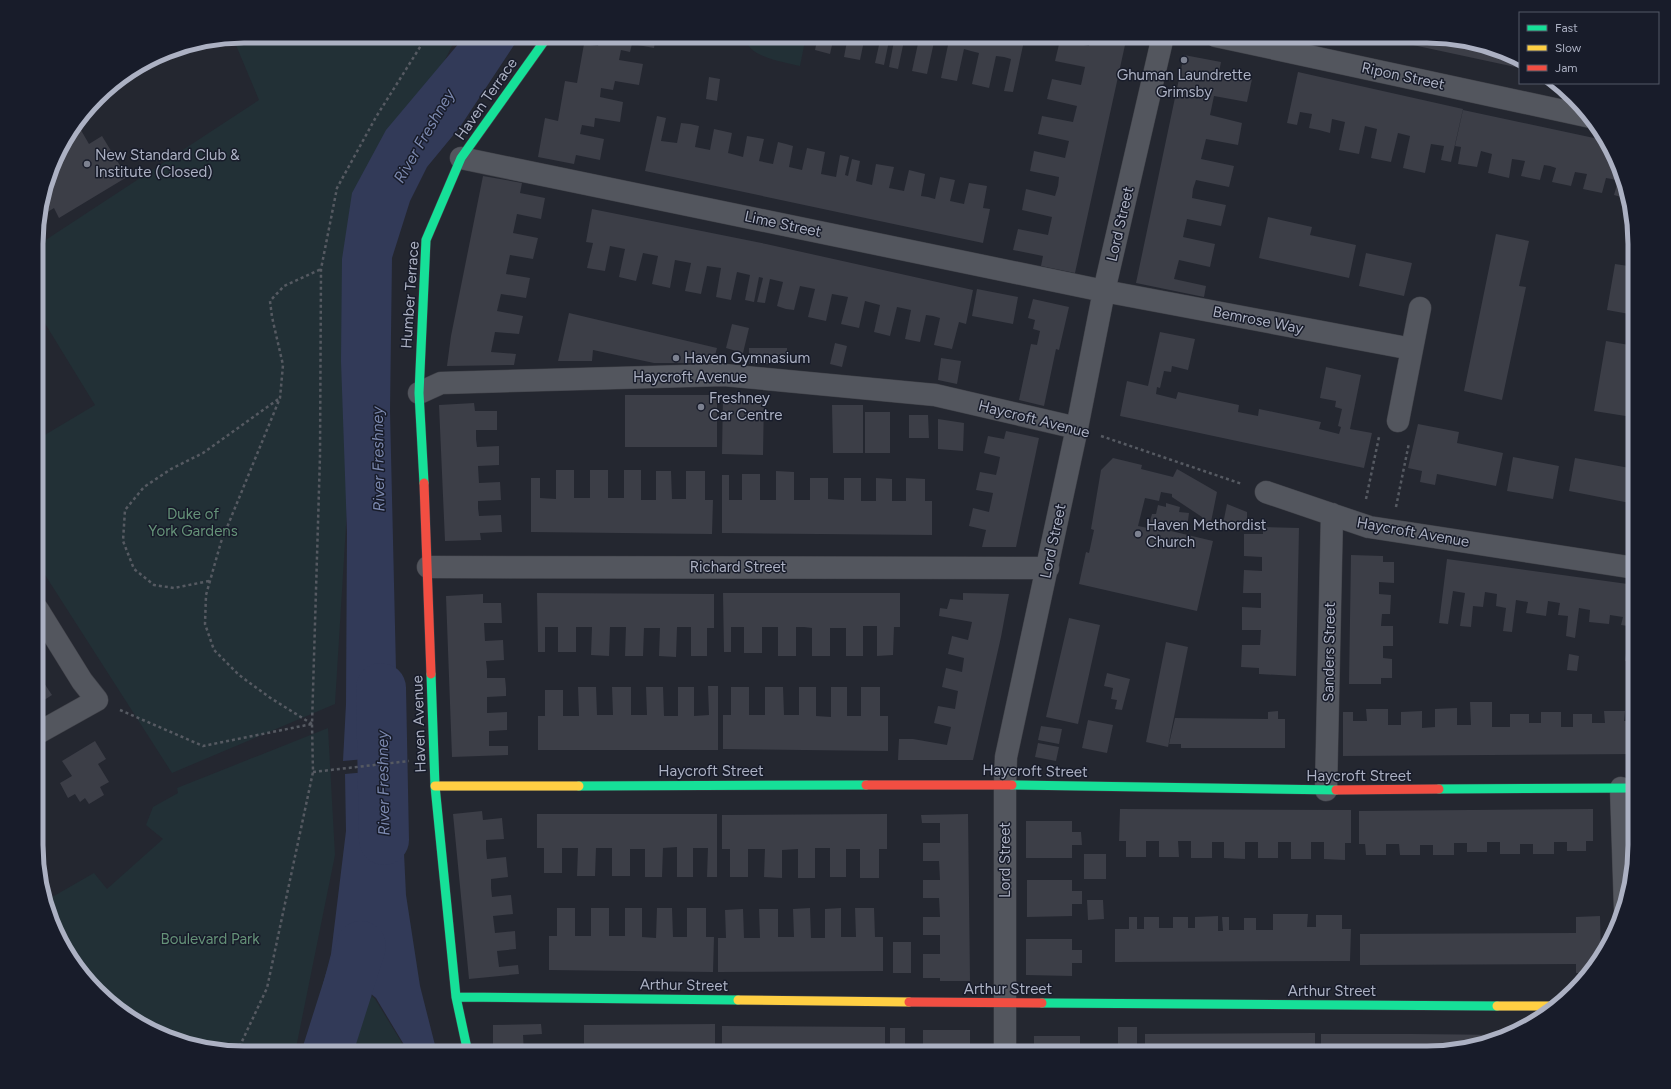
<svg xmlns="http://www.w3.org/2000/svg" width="1671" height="1089" font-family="Figtree,sans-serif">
<rect width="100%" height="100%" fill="#242730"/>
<path fill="#223036" d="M244,36H457L365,218L335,704L172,773L38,564V439L95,405L38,312V245L259,100L233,38Z
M746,36H806L800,66C785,62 744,57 746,36Z
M328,728L335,855L295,1053H243L177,1042L128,1018L97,992L64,949L47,900L94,873L107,889L163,839L146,825L153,807L178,793L177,788Z
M358,983L375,999L408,1053H328L342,1009Z"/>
<path fill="#323a58" d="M465,36H520L460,127L427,167L410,201L392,258L390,411L398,756L343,761L346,704L347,532L341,361L342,259L352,193L386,130Z
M400,769L406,895L420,986L437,1053H409L376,998L357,982L341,1009L327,1053H305L331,954L346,831L345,774Z"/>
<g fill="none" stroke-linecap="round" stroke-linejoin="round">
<path stroke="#323a58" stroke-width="50" d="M381,688L384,840
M327,1053L361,946"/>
</g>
<path fill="#3c3e47" d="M600,36H656L654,48L632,44L630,52L621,50L619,60L643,64L639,85L615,81L613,90L601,88L600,97L623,102L620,122L595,118L594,127L582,125L580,134L604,139L600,160L576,155L574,164L538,157L545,118L558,121L565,81L577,83L584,44L598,46Z
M818,36H834L830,54L815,50Z
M848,36H865L860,60L844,57Z
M881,36H890L884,65L875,63Z
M895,36H905L898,69L889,67Z
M908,36H1025L1013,92L1004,91L1011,59L1004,57L996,56L989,88L972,84L979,53L971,51L964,49L957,81L941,78L948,45L941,43L934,42L927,74L912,71L919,39Z
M1371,36H1428L1494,47L1520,60V68Z
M1091,37L1125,45L1075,273L1041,266L1043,256L1013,250L1018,229L1048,235L1052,217L1022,210L1026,189L1055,196L1058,186L1059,177L1030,171L1034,151L1065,158L1069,141L1038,134L1042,116L1073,122L1077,106L1047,99L1052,79L1081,85L1085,67L1055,61L1060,40L1089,46Z
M1184,55L1221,62L1219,72L1252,79L1247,102L1214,96L1210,115L1242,123L1238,145L1206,139L1201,159L1234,166L1229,187L1196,180L1193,189L1192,198L1226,205L1221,226L1187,219L1183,237L1215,244L1210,267L1179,260L1174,279L1206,286L1204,297L1136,283Z
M1298,72L1463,109L1451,162L1441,160L1444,146L1431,144L1425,173L1403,168L1410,136L1398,133L1391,162L1371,158L1377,129L1365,126L1359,154L1339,150L1345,122L1332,119L1330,133L1319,130L1309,128L1312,114L1300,112L1297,125L1287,123Z
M709,77L720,79L717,101L706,99Z
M1463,110L1608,141L1628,190L1629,199L1614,195L1618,181L1612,179L1606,178L1602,193L1583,189L1587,174L1575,172L1571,186L1552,182L1556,168L1550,166L1544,165L1540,180L1521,176L1525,161L1519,160L1512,159L1509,178L1488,173L1492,154L1481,151L1477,167L1458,164L1461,147L1455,146Z
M657,116L666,118L661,141L677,143L681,123L690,124L699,126L695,147L710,150L714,129L732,133L728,153L743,157L747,136L764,139L759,161L773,164L778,142L786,144L793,146L789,167L802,170L807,148L825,152L821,174L836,177L840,155L849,157L845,175L848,176L852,159L860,161L856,181L872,185L876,164L894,167L889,188L904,191L909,170L925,174L921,196L928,197L935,199L940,177L955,180L950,201L964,204L969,183L987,186L983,208L990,209L983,243L645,171Z
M78,125L89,144L102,136L127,177L59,218L54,208L38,218L58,152Z
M483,176L522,183L520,193L545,198L541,219L517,214L513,233L538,238L533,259L510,255L506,274L530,278L526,298L501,294L497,311L523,316L519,334L495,332L491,352L516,354L514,365L447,366L451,336Z
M592,209L766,244L973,290L966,324L959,322L952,349L934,345L940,318L933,316L926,315L920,342L905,339L911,310L897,307L890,336L874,332L880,305L865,301L859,328L841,324L848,297L832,294L826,321L808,317L815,289L800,286L794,310L786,309L777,306L783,282L770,279L765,303L757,302L763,278L759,277L754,302L745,300L750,275L737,272L731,300L716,297L721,268L707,266L701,294L685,291L691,263L675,260L670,288L652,284L658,256L643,253L636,281L619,277L625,249L610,246L605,271L587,268L593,243L586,242Z
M1268,217L1312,227L1310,235L1356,245L1349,278L1259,258Z
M1496,234L1529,241L1519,286L1526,287L1502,400L1464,391Z
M1366,253L1412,263L1404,296L1359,286Z
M1615,264L1635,267V315L1607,310Z
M977,289L1018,297L1013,324L972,316Z
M1033,299L1069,307L1059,350L1056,349L1044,406L1019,400L1031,344L1037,345L1040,331L1033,329L1035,320L1028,318Z
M569,313L717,348L713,363H654L593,350L592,361H558Z
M732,324L749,328L743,353L726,348Z
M1160,332L1195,339L1188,370L1172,366L1171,372L1164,371L1160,388L1157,387L1156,394L1176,399L1178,392L1239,405L1238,412L1258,416L1259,409L1321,422L1319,429L1339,434L1341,427L1338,426L1342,409L1335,407L1336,401L1320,398L1326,367L1361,375L1350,429L1372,433L1364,468L1120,416L1127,381L1148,386Z
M1606,341L1635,346V400L1632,417L1594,411Z
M835,343L847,346L842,367L830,364Z
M749,348H787V364H749Z
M941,358L961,361L957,384L938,380Z
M625,395H717V447H625Z
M723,395L764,396L763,455L722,454Z
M474,403L475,411H497V430H476V439L477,447L499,446V465L478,466L479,483L500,482L501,500L478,501V508L479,516L501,515L502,532L480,533L481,540L445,541L439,405Z
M832,405H863V453H833Z
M865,412H890V453H865Z
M909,415H928L929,438H909Z
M938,419L964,423L963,451L938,449Z
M1418,424L1459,432L1457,443L1503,453L1496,486L1437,474L1435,485L1420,482L1422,471L1408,468Z
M1006,431L1039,438L1016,547H982L986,530L969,526L973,508L989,512L993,493L976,490L980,472L996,475L998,467L1000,457L984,453L988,436L1004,439Z
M1513,457L1559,466L1553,499L1507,491Z
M1113,458L1142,465L1141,469L1173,477L1177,469L1217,492L1210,527L1201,524L1202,517L1172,497V494L1161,492L1159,501L1145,498L1138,526L1148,528L1152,514H1156L1158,505L1166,507V503L1180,507L1179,512L1189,513L1187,528L1173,525L1171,531L1213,541L1197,611L1079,584L1086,552L1089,553L1094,530L1091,529L1101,470Z
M1575,458L1635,469V504L1569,491Z
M556,470H574V498H590V470H608V498H624V470H641V500H656V471H671L672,499H686V471H705V500H713L712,534L531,532V478H540V498L556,499Z
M776,471L794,472V500H810V478H828V499L844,500V478H861V501H876V478L892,479V501H906V478L925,479V501H932V535L722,533V475H729V500H742V474H760V500H776Z
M1227,504L1247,512V526L1222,529Z
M1263,527L1299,528L1296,676L1259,674V668L1241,667L1242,645H1260L1261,630H1242V607L1261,608V593H1243L1244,570L1262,571V557L1244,556V534H1263Z
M1351,555L1383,556V562H1394V583L1379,582V594L1391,595L1390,614H1382L1381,626H1393V646H1383V658L1392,659V678H1381V684H1349Z
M1447,559L1635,585V627L1621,625L1623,617L1610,615L1609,624L1589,622L1590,610L1579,608L1575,638L1566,636L1568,616L1558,615L1560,603L1548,601L1546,616L1526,613L1528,602L1516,600L1512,632L1503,631L1506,608L1496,606L1497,594L1485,592L1483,607L1473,606L1471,627L1460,626L1465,593L1453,591L1448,624L1439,623Z
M537,593L714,594V628H707V656H691V627H677L676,657L659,656L660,628H644L643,656H625L626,627H610L609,656L591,655L592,627H576V652H558V627H545V652H538Z
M723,593H900V627H894L893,655L877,656V626H863V656H846V628H830V656H812V628L804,627H796V656H778V627H762V653H744V627H731V652H724Z
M963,593L1009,594L1001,637L973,760H898L899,739H913L947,745L951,727L934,723L938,706L955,709L958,691L942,687L946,668L962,672L964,658L948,654L952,636L968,640L972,622L939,616L940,608L947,609L950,599L963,600Z
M483,594V603H501L502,623H484L485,641L503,640L504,660L486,661L487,670V678H505L506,688V696L487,697V713L507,712V730L489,731V746H508V755L452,757L446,596Z
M1069,618L1100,625L1078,724L1046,717Z
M1166,642L1188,647L1168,747L1146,742Z
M1626,653L1635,654L1634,663L1625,661Z
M1569,654L1579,656L1577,671L1567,670Z
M1107,673L1130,679L1122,710L1115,709L1117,700L1111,699L1113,688L1104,686Z
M38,674L52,695L38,704Z
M708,686H718V750H538V716H545V690H563V716H579L578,687H596L597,715H613L612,687H631V715H647L646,687H663L664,716H678V687H694V716L709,715Z
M731,687H749V715H765V687H783L784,715H799V687H816V716L831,717V687H847V716H861V687H880V716H888V751L723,749V715H731Z
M1470,702H1492V727H1510V714H1529V723H1541V712H1561V727H1573V714H1592V723H1605L1604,711H1625L1624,721H1635V754L1343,756V712H1353V721H1367L1366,709H1388V725H1401V712L1422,711V728L1435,727V709L1457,708V725H1471Z
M1278,711V719H1285V748H1181V744H1169L1175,718L1268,719V712Z
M1088,720L1113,725L1107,753L1082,748Z
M1041,726L1062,729L1059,744L1038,740Z
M95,741L106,759L98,764L109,782L100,787L104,795L89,804L85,798L80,802L75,794L68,798L60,783L72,776L62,761Z
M1038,743L1059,747L1056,761L1035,757Z
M1120,809L1351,810V843H1345V860L1324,859V842H1311V859H1291V842H1278V858H1258V842H1245V859L1224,858V842H1212V858H1191V841H1178L1179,857H1159V841H1146V857H1126V841H1119Z
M1593,809V841H1586V851H1567V842H1554V854H1533V844H1520V854H1500V842H1487V852H1467V843H1454V855H1433V845H1420V855H1400L1399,844H1386V855H1366L1365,844H1359V811Z
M482,811L483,820L502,818L504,839L486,840V849L487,859L506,857L508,877L491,879V888L492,897L511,895L513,914L493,916L495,933L515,931L516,949L497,951L499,967L518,965L519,974L469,979L453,814Z
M537,814H717V877H707L708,848H693V877H677V847L663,848L662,877H645V849H630V876H612V848H596L595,876H577L578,848H562V873H544V848H537Z
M887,814V849H879V878H860V849H846V877H830V848H815V878H798V849L782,850V878L764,877L765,849H748V877H730V849H722V815Z
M968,814L970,981H940V978H923V954H940V935H923V917H940L939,898H923V880H940L939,861H923V843H940V823H922L921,815Z
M1026,821H1072V832H1081L1082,845H1072V858H1026Z
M1084,854H1106V879H1084Z
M1027,880H1072V891H1082V904H1072V916L1027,917Z
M1087,900H1103L1104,919L1088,920Z
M557,908H575V936H591V908H609V936H625V908H642V937L656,938L657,908H672L673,937H687V908H706V937H714L713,972L549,970V936H557Z
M810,908L811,938H825V909L841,908V937H856L855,908H874L875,937H883V971L718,972V938H726L725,910L743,909L744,938H760L759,909H778V937H794L793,909Z
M1273,914H1308L1307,927H1316V915H1342V929H1351L1350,961L1115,962V929H1129V917H1137V929H1144V917H1159V928H1173V917H1188V928H1195V917L1218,916V931H1223L1222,917H1229V930H1244V918H1256V930H1273Z
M1600,916L1601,959L1590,973H1576V964L1360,965V934L1576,933V917Z
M1026,939H1072V950H1082V963H1072V976L1026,975Z
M893,942H911V973H893Z
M541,1024L542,1034L523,1035L524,1053H493V1025Z
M715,1024V1053H584V1025Z
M722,1026L885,1027V1053H722Z
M1118,1027H1137V1050H1118Z
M890,1028H905V1047L890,1048Z
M923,1030H970V1053H923Z
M1315,1033V1053H1145V1034Z
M1321,1034H1413L1508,1035L1481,1046L1441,1053H1321Z
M1034,1036H1080V1047H1089V1053H1034Z"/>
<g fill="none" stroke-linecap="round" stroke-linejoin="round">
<defs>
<path id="street" d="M1216,36L1591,117
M461,158L1104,291L1412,349
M419,393L441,383L724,375L935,395L1077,428
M1398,421L1420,308
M1266,492L1369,527L1635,568
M428,567L1048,568
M38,610L82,681L97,700L38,733
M1621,788L1625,909
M1326,790L1332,514
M1005,1053V785L1006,757L1077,428L1104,291L1163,36"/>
<path id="fast" d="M424,483L419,393L426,240L461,158L543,43L546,36
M431,674L435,786L456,997L468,1053
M1012,785L1336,790
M579,786L866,785
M1439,789L1635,788
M456,997L738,1000
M1042,1003L1497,1006"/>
<path id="slow" d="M435,786H579
M738,1000L909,1002
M1497,1006H1559"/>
<path id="jam" d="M424,483L431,674
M866,785H1012
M1336,790L1439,789
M909,1002L1042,1003"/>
</defs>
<use href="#street" stroke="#404249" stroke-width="23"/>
<use href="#fast" stroke="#404249" stroke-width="10"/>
<use href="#slow" stroke="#404249" stroke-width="10"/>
<use href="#jam" stroke="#404249" stroke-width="10"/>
<path stroke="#565a62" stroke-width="2.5" stroke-dasharray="3 3" stroke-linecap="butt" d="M1101,436L1242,484
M1366,499L1379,437
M1396,507L1409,443
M209,581L174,588L154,585L134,569L123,541L125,510L144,487L171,469L203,453L280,398
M120,710L203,746L312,724
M312,724L269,697L239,675L214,650L205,624L206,595L221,542L280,398L283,365L272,317L270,301L284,286L321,269
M313,772L409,761
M237,1052L267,988L313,772L312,724L320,456L321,269L337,188L376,117L427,36"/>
<use href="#street" stroke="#53565e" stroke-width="22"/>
<use href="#fast" stroke="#16e098" stroke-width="9"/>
<use href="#slow" stroke="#ffcf43" stroke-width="9"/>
<use href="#jam" stroke="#f24e42" stroke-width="9"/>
</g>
<g fill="#7c8190" stroke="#181c2a" stroke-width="1.5">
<circle cx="1184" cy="60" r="4"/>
<circle cx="87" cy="164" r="4"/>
<circle cx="676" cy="358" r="4"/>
<circle cx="701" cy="407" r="4"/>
<circle cx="1138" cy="534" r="4"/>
</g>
<g text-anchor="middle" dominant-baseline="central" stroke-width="3" stroke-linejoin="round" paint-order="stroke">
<g font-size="15" fill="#acb1c3" stroke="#181c2a" text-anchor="start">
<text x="1184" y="75" text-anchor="middle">Ghuman Laundrette<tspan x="1184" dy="17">Grimsby</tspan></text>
<text x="95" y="155">New Standard Club &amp;<tspan x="95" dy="17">Institute (Closed)</tspan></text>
<text x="684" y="358">Haven Gymnasium</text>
<text x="709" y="398">Freshney<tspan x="709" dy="17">Car Centre</tspan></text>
<text x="1146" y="525">Haven Methordist<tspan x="1146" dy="17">Church</tspan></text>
</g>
<g font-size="15" fill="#acb1c3" stroke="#181c2a">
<text transform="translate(1403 76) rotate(12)">Ripon Street</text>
<text transform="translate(486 99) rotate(-55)">Haven Terrace</text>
<text transform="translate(783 224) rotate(12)">Lime Street</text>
<text transform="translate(1120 224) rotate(-77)">Lord Street</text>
<text transform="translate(410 295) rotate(-86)">Humber Terrace</text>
<text transform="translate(1258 320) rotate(11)">Bemrose Way</text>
<text x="690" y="377">Haycroft Avenue</text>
<text transform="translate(1034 419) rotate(14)">Haycroft Avenue</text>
<text transform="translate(1413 532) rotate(10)">Haycroft Avenue</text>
<text transform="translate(1053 541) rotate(-78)">Lord Street</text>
<text x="738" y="567">Richard Street</text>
<text transform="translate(1329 652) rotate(-89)">Sanders Street</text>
<text transform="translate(419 724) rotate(-92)">Haven Avenue</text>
<text x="711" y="771">Haycroft Street</text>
<text transform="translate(1035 771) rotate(1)">Haycroft Street</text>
<text x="1359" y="776">Haycroft Street</text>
<text transform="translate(1005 860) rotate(-90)">Lord Street</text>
<text transform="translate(684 985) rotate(1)">Arthur Street</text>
<text x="1008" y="989">Arthur Street</text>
<text x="1332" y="991">Arthur Street</text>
</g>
<g font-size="15" fill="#659278" stroke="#181c2a">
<text x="193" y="514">Duke of<tspan x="193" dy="17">York Gardens</tspan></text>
<text x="210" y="939">Boulevard Park</text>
</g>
<g font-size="16" font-style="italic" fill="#7c89af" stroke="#181c2a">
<text transform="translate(424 136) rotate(-60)">River Freshney</text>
<text transform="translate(378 459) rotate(-91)">River Freshney</text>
<text transform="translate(383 783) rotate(-91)">River Freshney</text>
</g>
</g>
<path d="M0 0H1671V1089H0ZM244 43H1427A201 201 0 0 1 1628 244V845A201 201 0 0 1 1427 1046H244A201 201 0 0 1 43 845V244A201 201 0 0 1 244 43Z" fill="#181c2a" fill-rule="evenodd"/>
<path fill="none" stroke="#acb1c3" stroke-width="5" d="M244 43H1427A201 201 0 0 1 1628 244V845A201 201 0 0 1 1427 1046H244A201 201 0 0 1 43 845V244A201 201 0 0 1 244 43Z"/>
<rect x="1519" y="12" width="140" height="72" fill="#181c2a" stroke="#535867"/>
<rect x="1527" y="25" width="20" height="6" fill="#16e098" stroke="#535867"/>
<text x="1555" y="32" font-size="12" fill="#acb1c3">Fast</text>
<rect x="1527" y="45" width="20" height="6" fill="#ffcf43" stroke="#535867"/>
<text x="1555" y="52" font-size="12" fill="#acb1c3">Slow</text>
<rect x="1527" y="65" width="20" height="6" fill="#f24e42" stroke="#535867"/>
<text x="1555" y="72" font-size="12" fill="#acb1c3">Jam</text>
</svg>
